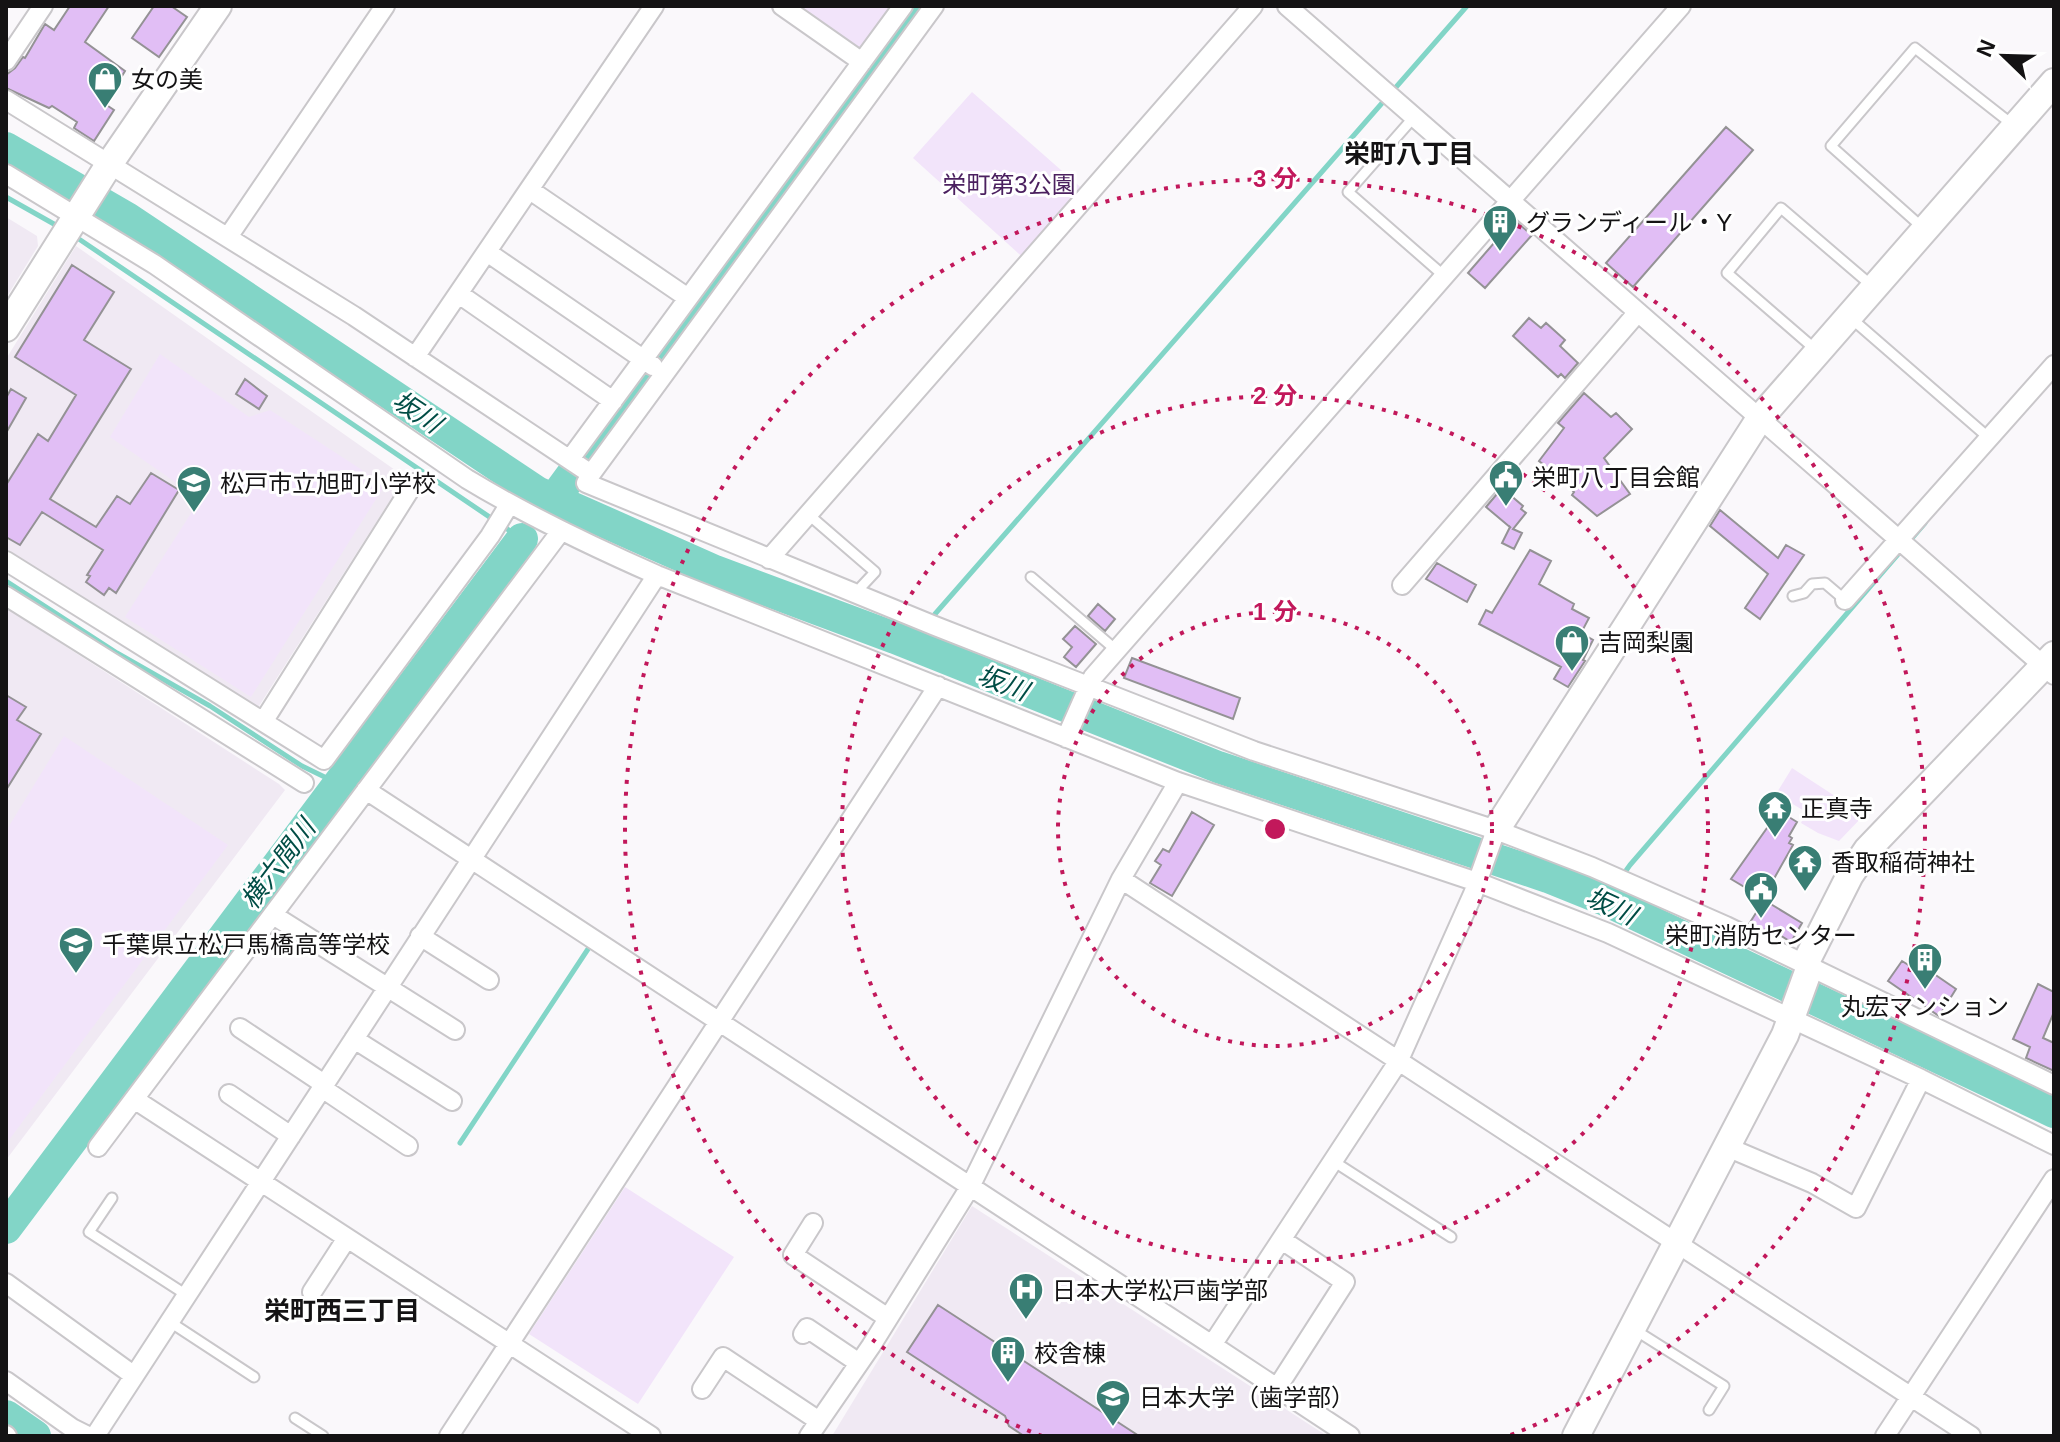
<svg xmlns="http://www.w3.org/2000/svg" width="2060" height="1442" font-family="Helvetica,'Noto Sans JP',sans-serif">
<rect width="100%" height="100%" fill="#faf8fb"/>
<path fill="#f0e9f3" d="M6,217L37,236L38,246L6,298Z
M76,246L405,477L259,706L253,709L6,551V359Z
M6,608L279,784L285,790L6,1160Z
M972,1206L1327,1436H832Z"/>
<path fill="#f2e4fa" d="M799,6H895L862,51Z
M972,92L1086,192L1029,263L913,158Z
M160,354L249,417L270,410L385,485L251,697L125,617L200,499L110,437Z
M64,736L228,845L6,1144V831Z
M1792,768L1864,815L1839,841L1818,833L1801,823L1806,812L1776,794Z
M625,1187L734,1257L638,1404L529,1334Z"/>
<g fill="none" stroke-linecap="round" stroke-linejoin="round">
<path stroke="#82d5c7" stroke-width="5" d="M6,197L61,228
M73,235L522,539
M6,581L117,653L210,706L302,766L339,784
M935,614L1467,6
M1605,900L1630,865L1925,523
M460,1143L590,946"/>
<path stroke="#82d5c7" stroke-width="32" d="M6,148L127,218L537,492L715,571L895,638L1218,767L1548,877L1605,900L2054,1112
M554,499L917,6
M6,1228L522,539
M6,1416L35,1436"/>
</g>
<path fill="#e1bef5" stroke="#949295" stroke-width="2" d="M70,6H109L85,42L125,71L105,104L114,110L94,141L74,128L77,122L52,106L49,108L6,88V75L15,68L23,57L25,58L45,24L54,30Z
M154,6H171L187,17L159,57L132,38Z
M1726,127L1753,150L1633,287L1606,263Z
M1514,220L1532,235L1485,288L1468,273Z
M72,265L114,292L84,340L131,369L50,499L96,527L117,496L130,504L151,473L179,490L116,593L109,588L104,595L86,582L90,576L87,575L103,550L42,512L20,545L6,537V485L38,434L48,441L76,395L15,357Z
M1529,318L1541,328L1546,323L1565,340L1560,346L1578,363L1565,378L1561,374L1558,377L1513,336Z
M245,379L267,396L259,409L236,394Z
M11,389L26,398L6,433V398Z
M1584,393L1611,417L1616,413L1632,429L1604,458L1630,494L1597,516L1572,495L1574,492L1565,482L1539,461L1564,428L1558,423Z
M1502,488L1523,506L1521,509L1526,513L1513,529L1522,533L1514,549L1502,543L1510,527L1511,528L1486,507Z
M1720,510L1778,558L1786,545L1804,555L1760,619L1745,608L1768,574L1710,526Z
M1530,550L1551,561L1539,584L1574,604L1572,609L1589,618L1581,633L1593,640L1583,660L1585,661L1568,687L1554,679L1561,667L1479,624L1486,610L1492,613Z
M1437,563L1476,585L1467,602L1426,579Z
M1098,604L1115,619L1105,631L1088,616Z
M1075,626L1096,644L1076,667L1064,657L1072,647L1063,639Z
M1132,658L1240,698L1233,719L1124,678Z
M6,695L26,707L17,720L41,734L6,790Z
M1779,811L1797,822L1789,836L1792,838L1789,843L1793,845L1763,898L1731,879Z
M1192,812L1214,825L1172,896L1150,883L1161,865L1155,861L1163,849L1169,852Z
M1764,900L1802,923L1791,942L1767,927L1764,931L1749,924Z
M1902,961L1915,969L1918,963L1956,989L1939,1016L1888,981Z
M2038,984L2054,992V1012L2043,1038L2054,1043V1071L2026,1058L2030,1047L2013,1039Z
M938,1305L1139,1436H1024L1009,1426L1005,1416L907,1352Z"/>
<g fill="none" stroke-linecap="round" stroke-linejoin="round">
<defs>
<path id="lane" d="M1414,117L1348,192L1443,275
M1923,228L1831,146L1915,48L2013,125
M1852,319L1989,438
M1816,350L1727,273L1781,208L1871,285
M809,515L875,572L861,587
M1031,577L1116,650
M1793,596L1804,593L1812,584L1825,583L1845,600
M1333,1161L1451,1237
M112,1198L89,1232L185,1294
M170,1322L254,1377
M1635,1330L1724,1386L1709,1410
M295,1418L323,1436"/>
<path id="street" d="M782,6L862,62
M934,6L591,474L586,483L935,626L1254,751L1496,830L1592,867L1726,926L2054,1085
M1287,6L2054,675
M6,61L43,6
M6,100L354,316L591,474
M6,174L154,264L467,479C528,516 591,546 657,575L1178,782L1477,882L1608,933L1921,1079L2054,1145
M530,190L688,298
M228,237L385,6
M487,252L653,366
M459,294L613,401
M415,357L654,6
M570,459L903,6
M769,559L1253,6
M6,561L324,760L490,536L509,505
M1402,585L1638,312
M6,596L304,783
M1845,600L2054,365
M263,722L414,483
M1066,738L1093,677L1681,6
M366,790L1212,1345
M1121,879L1971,1436
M273,915L455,1030
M420,936L489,980
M240,1028L324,1084
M354,1039L452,1101
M322,1088L408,1146
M229,1094L291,1136
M134,1099L651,1436
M98,1147L561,531
M1727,1147L1812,1183L1856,1208L1921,1079
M813,1223L793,1255L888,1318
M6,1283L133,1375
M312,1292L347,1238
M803,1334L807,1328L859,1363
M6,1381L72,1428L88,1436
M1277,1388L1345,1282L1282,1240
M702,1389L723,1357L819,1421
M6,1435L7,1436
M95,1436L657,575
M449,1436L938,686
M809,1436L871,1346L970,1187L1121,879L1178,782
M1350,1436L1212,1345L1398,1062L1473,894L1496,830
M1885,1436L2054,1179"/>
<path id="secondary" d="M6,328L110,163L218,6
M1496,830L1760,418L2054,82
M1576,1436L1785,1035L1809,969L1806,962L1850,875L1867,850L2054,655"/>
</defs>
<use href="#lane" stroke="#c9c7ca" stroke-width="13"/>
<use href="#street" stroke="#c9c7ca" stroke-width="22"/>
<use href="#secondary" stroke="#c9c7ca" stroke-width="30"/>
<use href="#lane" stroke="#fff" stroke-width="9"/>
<use href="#street" stroke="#fff" stroke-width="18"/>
<use href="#secondary" stroke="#fff" stroke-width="26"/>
</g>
<g fill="none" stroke="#c2185b" stroke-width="4" stroke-dasharray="4 8">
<circle cx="1275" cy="829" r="217"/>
<circle cx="1275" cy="829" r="433"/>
<path d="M1042 1436A650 650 0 1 1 1508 1436"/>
</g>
<defs>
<symbol id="shop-pin" viewBox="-11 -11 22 30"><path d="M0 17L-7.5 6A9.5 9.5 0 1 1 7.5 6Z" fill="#397e74" stroke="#fff"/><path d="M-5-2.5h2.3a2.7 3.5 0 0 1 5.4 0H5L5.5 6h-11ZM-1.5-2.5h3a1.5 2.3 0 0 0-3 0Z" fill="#fff"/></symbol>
<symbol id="building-pin" viewBox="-11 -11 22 30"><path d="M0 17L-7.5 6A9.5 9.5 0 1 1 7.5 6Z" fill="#397e74" stroke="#fff"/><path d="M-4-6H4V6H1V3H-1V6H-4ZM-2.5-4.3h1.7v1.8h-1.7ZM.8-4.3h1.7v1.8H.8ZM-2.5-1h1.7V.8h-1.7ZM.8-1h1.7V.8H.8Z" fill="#fff"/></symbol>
<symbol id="civic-pin" viewBox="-11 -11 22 30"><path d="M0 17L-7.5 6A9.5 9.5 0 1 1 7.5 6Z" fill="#397e74" stroke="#fff"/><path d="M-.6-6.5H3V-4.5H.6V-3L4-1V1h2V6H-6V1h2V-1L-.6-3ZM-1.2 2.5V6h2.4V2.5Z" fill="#fff"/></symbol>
<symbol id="school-pin" viewBox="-11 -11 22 30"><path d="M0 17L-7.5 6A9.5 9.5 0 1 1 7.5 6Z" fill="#397e74" stroke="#fff"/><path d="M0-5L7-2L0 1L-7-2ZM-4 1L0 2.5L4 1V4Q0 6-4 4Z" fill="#fff"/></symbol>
<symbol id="temple-pin" viewBox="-11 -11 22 30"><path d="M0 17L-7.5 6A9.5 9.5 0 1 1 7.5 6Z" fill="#397e74" stroke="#fff"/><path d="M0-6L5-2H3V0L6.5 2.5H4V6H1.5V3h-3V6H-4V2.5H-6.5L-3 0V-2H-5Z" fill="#fff"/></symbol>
<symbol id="hospital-pin" viewBox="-11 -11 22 30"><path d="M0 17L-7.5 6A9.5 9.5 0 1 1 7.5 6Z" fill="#397e74" stroke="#fff"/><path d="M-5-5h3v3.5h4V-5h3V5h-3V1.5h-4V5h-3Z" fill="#fff"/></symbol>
<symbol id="university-pin" viewBox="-11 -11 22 30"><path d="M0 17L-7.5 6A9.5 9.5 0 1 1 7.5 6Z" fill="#397e74" stroke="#fff"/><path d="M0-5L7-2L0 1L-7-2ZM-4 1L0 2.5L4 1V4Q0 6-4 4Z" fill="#fff"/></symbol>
</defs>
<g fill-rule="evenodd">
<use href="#shop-pin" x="85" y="59" width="40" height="54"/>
<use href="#building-pin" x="1480" y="202" width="40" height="54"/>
<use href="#civic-pin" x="1486" y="457" width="40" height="54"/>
<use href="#school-pin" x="174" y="463" width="40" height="54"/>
<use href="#shop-pin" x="1552" y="622" width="40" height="54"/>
<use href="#temple-pin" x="1755" y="788" width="40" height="54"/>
<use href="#temple-pin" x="1785" y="842" width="40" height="54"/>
<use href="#civic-pin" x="1741" y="869" width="40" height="54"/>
<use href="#school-pin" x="56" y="924" width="40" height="54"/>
<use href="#building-pin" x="1905" y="940" width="40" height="54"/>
<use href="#hospital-pin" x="1006" y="1270" width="40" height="54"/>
<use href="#building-pin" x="988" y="1333" width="40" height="54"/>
<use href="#university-pin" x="1093" y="1377" width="40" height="54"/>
</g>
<g text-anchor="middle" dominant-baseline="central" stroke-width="6" stroke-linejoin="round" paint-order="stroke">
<g font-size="24" fill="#141314" stroke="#fff" text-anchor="start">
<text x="131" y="79">女の美</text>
<text x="1526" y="222">グランディール・Y</text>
<text x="1532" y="477">栄町八丁目会館</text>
<text x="220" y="483">松戸市立旭町小学校</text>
<text x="1598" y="642">吉岡梨園</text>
<text x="1801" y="808">正真寺</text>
<text x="1831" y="862">香取稲荷神社</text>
<text x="1761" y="935" text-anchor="middle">栄町消防センター</text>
<text x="102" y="944">千葉県立松戸馬橋高等学校</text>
<text x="1925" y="1006" text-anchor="middle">丸宏マンション</text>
<text x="1052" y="1290">日本大学松戸歯学部</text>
<text x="1034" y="1353">校舎棟</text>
<text x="1139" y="1397">日本大学（歯学部）</text>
</g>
<g font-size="24" fill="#4b205f" stroke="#fff">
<text x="1009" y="184">栄町第3公園</text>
</g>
<g font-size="26" font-weight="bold" fill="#141314" stroke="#fff">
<text x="1409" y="154">栄町八丁目</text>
<text x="342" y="1311">栄町西三丁目</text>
</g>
<g font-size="26" font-style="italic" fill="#004d45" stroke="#fff">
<text transform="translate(417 412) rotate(34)">坂川</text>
<text transform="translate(1003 683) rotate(21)">坂川</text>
<text transform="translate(278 864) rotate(-53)">横六間川</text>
<text transform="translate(1611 906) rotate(25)">坂川</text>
</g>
</g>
<circle cx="1275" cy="829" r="12" fill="#c2185b" stroke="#fff" stroke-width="4"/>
<g font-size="24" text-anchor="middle" font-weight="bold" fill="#c2185b" stroke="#fff" stroke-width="6" stroke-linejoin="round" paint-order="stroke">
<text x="1275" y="187">3 分</text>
<text x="1275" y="404">2 分</text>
<text x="1275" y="620">1 分</text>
</g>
<rect width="2060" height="1442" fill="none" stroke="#141314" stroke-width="16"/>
<g transform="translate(2004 56) rotate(293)" stroke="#ffffff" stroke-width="6" paint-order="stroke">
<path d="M0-6L14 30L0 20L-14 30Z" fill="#141314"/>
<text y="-12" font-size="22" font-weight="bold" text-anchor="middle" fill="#141314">N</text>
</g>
</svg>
